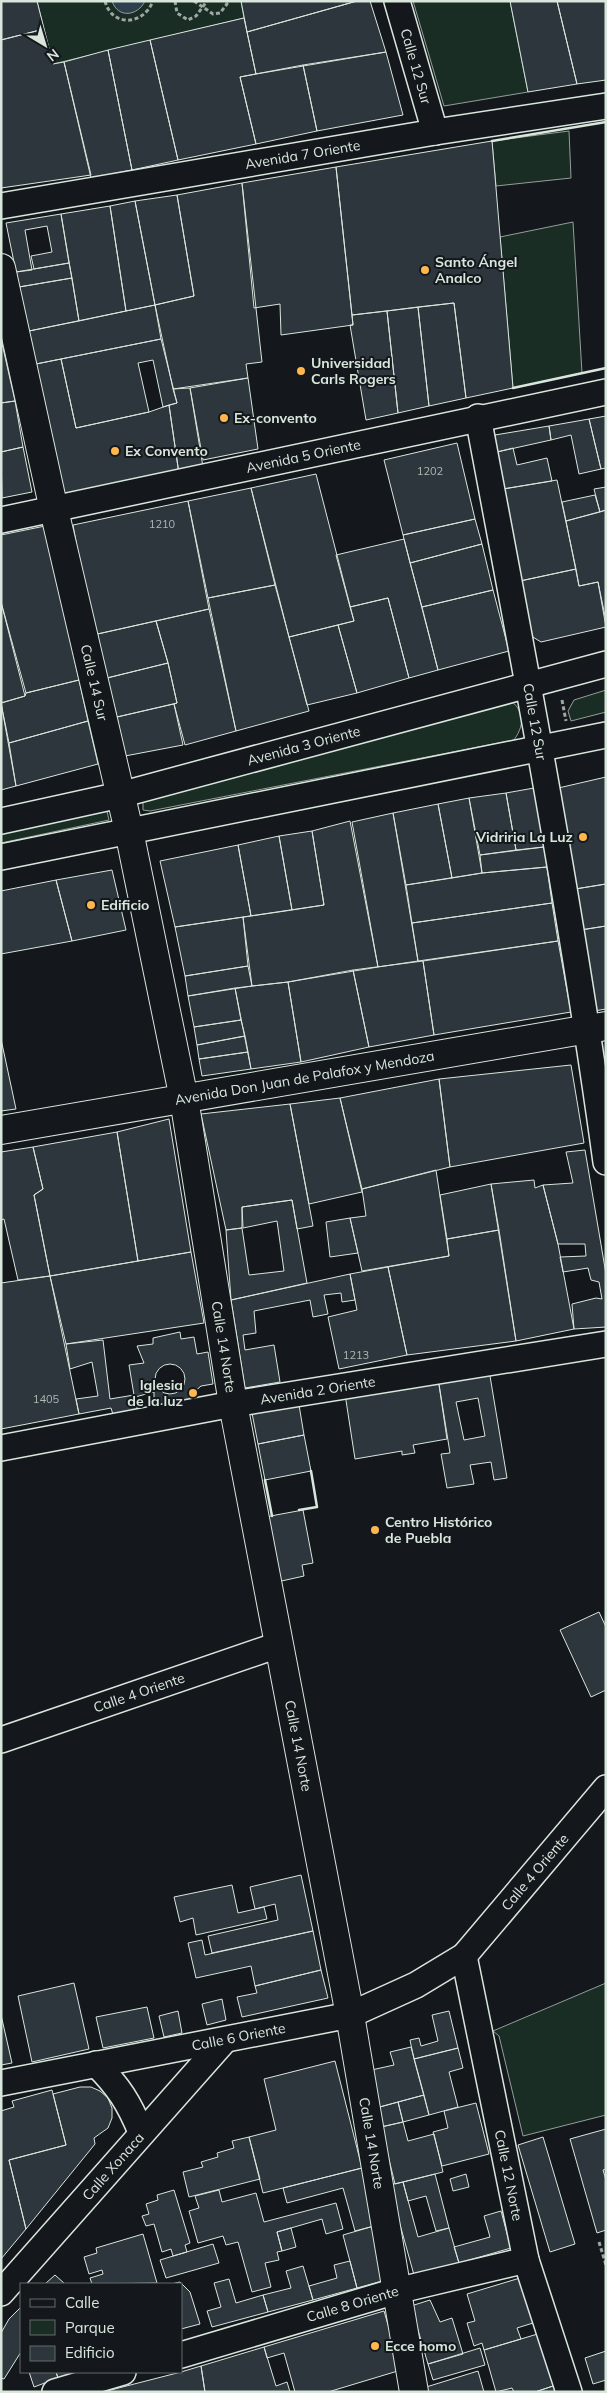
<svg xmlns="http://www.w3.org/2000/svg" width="607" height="2393" font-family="Mulish,sans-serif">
<rect width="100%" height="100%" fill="#14181c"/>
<path fill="#1a2d24" stroke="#939e99" d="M37,1H241L244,18L53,64Z
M413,1H510L528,92L444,106Z
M569,131L571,178L496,186L492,141Z
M573,222L582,373L513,388L500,237Z
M606,690V712L571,721L568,711L574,700Z
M506,697C524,709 526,723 514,740L150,811L143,810V799Z
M106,807L109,820L1,843V831Z
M606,1983V2115L523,2136L499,2036L493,2031Z"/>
<path fill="#2f3f4d" stroke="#939e99" d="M112,1H145C138,16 118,19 112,1Z"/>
<path fill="#2c363c" stroke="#d8e6dc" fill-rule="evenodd" d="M1,1H37L44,29L1,40Z
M241,1H357L247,32Z
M357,1H370L386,52L256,74L247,32Z
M510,1H557L577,84L528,92Z
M557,1H606V80L577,84Z
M244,18L256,74L240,77L256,144L178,160L150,40Z
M44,29L53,64L64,62L91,175L1,188V40Z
M150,40L178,160L132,170L108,50Z
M108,50L132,170L91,178L64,62Z
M386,52L403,115L317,131L303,65Z
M303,65L317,131L256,144L240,77Z
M492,141L513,388L466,398L454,303L352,315L336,167Z
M336,167L353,325L281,335L280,304L254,308L242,183Z
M242,183L262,362L246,364L248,378L173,389L155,305L194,296L177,195Z
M177,195L194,296L155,305L135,201Z
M135,201L155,305L126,311L110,206Z
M110,206L126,311L79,321L61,214Z
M61,214L69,263L34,269L31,256L52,252L47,226L25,230L32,270L16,272L6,223Z
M69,263L72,278L19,287L16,272Z
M72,278L79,321L29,331L19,287Z
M454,303L466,398L429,406L418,307Z
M155,305L161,339L36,364L29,331Z
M418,307L429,406L398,413L387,311Z
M387,311L398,413L366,420L350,325H353L352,315Z
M1,339L15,401L1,403Z
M161,339L177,403L163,407L153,360L138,363L149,412L76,428L61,359Z
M61,359L76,428L149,412L169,405L179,474L64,498L36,364Z
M248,378L258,449L203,460L190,388Z
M190,388L203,467L179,474L169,405L177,403L173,389Z
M15,401L23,447L1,452V403Z
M606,416V468L601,469L589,419Z
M589,419L601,469L579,474L571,435L551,440L549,426Z
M549,426L551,440L497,452L495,435Z
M457,443L475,519L403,535L384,460Z
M23,447L32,492L2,498L1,452Z
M513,448L517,465L547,458L552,481L503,489L497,452Z
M316,474L354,621L289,637L251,488Z
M557,480L576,569L520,581L503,489Z
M606,487V510L600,512L594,489Z
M251,488L275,585L208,598L188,501Z
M595,495L600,512L566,521L562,502Z
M188,501L209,609L93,635L73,525Z
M606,510V621L598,582L579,586L566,521Z
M475,519L482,544L410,563L403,535Z
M45,526L79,680L26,693L1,602V535Z
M404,539L438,670L409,678L388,598L350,607L336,555Z
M482,544L493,590L422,607L410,563Z
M576,569L579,586L598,582L606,627L541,642L528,634L520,581Z
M275,585L309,711L236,731L208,598Z
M493,590L509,651L438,670L422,607Z
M388,598L409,678L357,693L338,625L354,621L350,607Z
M1,602L25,696L1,703Z
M209,609L236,731L185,745L174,704L177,703L168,663L156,621Z
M156,621L168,663L107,678L93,635Z
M338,625L357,693L307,705L289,637Z
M168,663L177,703L117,717L107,678Z
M79,680L88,721L9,743L1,703L25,696L26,693Z
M1,703L16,786L1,790Z
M174,704L183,745L125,756L117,717Z
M88,721L98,764L16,786L9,743Z
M606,777V884L569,890L554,789Z
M534,788L544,847L516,850L506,793Z
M506,793L516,850L480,855L469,798Z
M469,798L482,873L452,878L438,804Z
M438,804L452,878L406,885L393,813Z
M393,813L418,961L378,967L352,822Z
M350,821L378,967L288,982L252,986L243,917L324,905L312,831Z
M312,831L324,905L292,910L279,836Z
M279,836L292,910L251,916L238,845Z
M238,845L251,916L175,927L160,861Z
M544,847L547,867L482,873L480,855Z
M547,867L552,903L412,923L406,885L482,873Z
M112,870L126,930L72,941L56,880Z
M56,880L72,941L1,954V891Z
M606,884V926L574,931L569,890Z
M552,903L558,941L418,961L412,923Z
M243,917L248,966L185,976L175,927Z
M606,926V1009L588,1012L574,931Z
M558,941L571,1012L434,1035L423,961Z
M423,961L434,1035L369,1047L353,970Z
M248,966L252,986L188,996L185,976Z
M353,970L369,1047L301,1062L288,982Z
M288,982L301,1062L251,1069L235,988Z
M235,988L241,1020L194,1027L188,996Z
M241,1020L245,1036L197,1045L194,1027Z
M245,1036L248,1052L199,1059L197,1045Z
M1,1039L16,1109L1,1111Z
M248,1052L251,1069L202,1076L199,1059Z
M571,1065L584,1143L450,1167L439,1079Z
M439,1079L450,1167L362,1189L340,1098Z
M340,1098L362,1192L309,1204L290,1104Z
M290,1104L313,1226L297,1229L292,1200L242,1207V1228L226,1230L201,1114Z
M169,1119L191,1252L138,1261L117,1132Z
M117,1132L138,1261L50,1276L34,1195L43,1189L33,1147Z
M33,1147L43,1189L34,1195L50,1276L18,1280L4,1219L1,1220V1152Z
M585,1150L606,1274V1327L574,1329L572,1304L596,1298L602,1299L599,1282L591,1280L588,1268L563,1272L560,1257L586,1256L585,1244H558L543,1185L573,1183L566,1152Z
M436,1170L449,1256L362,1271L350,1218L366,1216L362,1189Z
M534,1180L535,1188L543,1185L558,1244L574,1329L516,1341L491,1184Z
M491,1184L499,1230L447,1239L440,1195Z
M292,1200L307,1283L231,1300L226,1230L242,1228L249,1275L284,1271L277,1221L243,1228L242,1207Z
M350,1218L358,1253L330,1257L326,1222Z
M499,1230L516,1341L407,1355L388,1267L449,1256L447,1239Z
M191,1252L204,1323L66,1344L50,1276Z
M388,1267L407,1355L339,1369L328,1317L357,1310L350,1274Z
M350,1274L355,1300L342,1302L341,1293L324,1295L328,1314L313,1317L310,1300L254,1311L256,1333L243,1335L245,1350L274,1345L280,1382L245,1388L231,1300Z
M50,1276L79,1414L1,1429V1283Z
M180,1332L181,1339L194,1337L197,1354L208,1352L213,1384L201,1386L193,1393L180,1412V1401L154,1412V1392L135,1397L138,1414L115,1421L111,1408L79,1414L76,1399L98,1396L92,1362L70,1369L66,1344L103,1340L110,1399L134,1395L129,1365L144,1363L137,1346L153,1344V1338Z
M155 1379a15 15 0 1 1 30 0a15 15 0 1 1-30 0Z
M489,1370L507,1478L494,1480L491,1462L470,1465L474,1484L447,1488L441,1454L450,1453L438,1378ZM478,1398L485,1436L464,1440L456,1402Z
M438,1378L447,1439L413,1445L415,1453L402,1455V1451L355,1459L345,1394Z
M299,1405L304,1435L258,1444L252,1413Z
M304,1435L311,1471L265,1480L258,1444Z
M303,1510L313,1563L302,1565L304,1576L277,1582L265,1517Z
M599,1612L606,1627V1690L591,1697L560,1630Z
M301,1875L313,1931L212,1953L208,1936L278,1920L275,1904L255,1909L250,1887Z
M232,1885L238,1913L264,1907L267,1919L196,1935L193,1918L180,1922L174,1897Z
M313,1931L321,1970L255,1986L251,1966L196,1978L188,1943L202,1940L205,1955Z
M321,1970L328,1998L242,2017L237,1997L257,1993L255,1986Z
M74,1983L89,2049L32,2062L18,1996Z
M222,1999L226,2020L207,2025L202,2004Z
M147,2007L154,2038L103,2048L96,2017Z
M178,2011L182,2033L164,2037L159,2016Z
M449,2011L458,2048L414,2059L410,2040L419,2038L421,2046L438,2041L432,2015Z
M1,2015L12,2063L1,2065Z
M411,2047L424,2095L376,2108L367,2071L394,2065L390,2052Z
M458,2048L463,2068L449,2072L458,2107L429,2115L414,2059Z
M335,2061L362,2168L263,2193L249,2137L276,2130L264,2079Z
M80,2087H91L100,2091L108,2098L112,2108V2118L108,2128L94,2138L95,2144L26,2229L9,2160L66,2145L53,2094Z
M52,2090L66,2145L9,2160L26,2229L1,2259V2111L14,2107L12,2101Z
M424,2095L429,2115L403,2122L398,2102Z
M398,2102L403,2122L381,2127L376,2108Z
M476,2103L489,2154L442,2166L433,2132L448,2128L444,2111Z
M403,2122L408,2141L434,2134L443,2172L395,2184L381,2127Z
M606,2129V2169L603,2170L606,2180V2230L597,2233L570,2139Z
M249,2137L260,2179L189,2197L183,2172L203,2167L201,2162L218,2157L217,2153L234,2148L232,2141Z
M543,2137L575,2244L550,2252L518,2145Z
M362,2168L374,2226L355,2231L343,2188L287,2203L283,2188Z
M435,2174L449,2228L436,2231L426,2196L408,2201L403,2182Z
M466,2174L469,2187L453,2191L450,2179Z
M403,2182L418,2237L449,2228L459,2263L414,2275L389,2185Z
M174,2190L190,2243L185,2245L187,2252L173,2256L171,2249L162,2252L154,2224L146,2226L142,2216L149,2214L146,2204L158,2200L157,2195Z
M219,2190L222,2202L256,2193L264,2222L336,2203L343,2229L326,2234L322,2219L277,2232L282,2251L277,2252L279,2260L265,2263L271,2287L252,2292L238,2242L226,2245L223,2236L198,2243L189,2211L199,2208L195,2196Z
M501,2211L511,2248L459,2263L454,2247L490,2237L484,2216Z
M374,2226L386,2280L357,2288L343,2235Z
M291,2228L296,2247L282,2251L277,2232Z
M143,2234L157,2283L92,2284L90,2278L103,2274L102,2270L89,2274L84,2257L97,2253L96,2248Z
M213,2244L219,2263L166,2278L160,2260Z
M350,2261L357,2288L313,2300L309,2286L337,2278L334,2265Z
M303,2266L313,2300L268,2312L263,2295L291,2288L286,2271Z
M55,2275L65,2284H45Z
M520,2278L533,2323L517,2328L521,2339L484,2350L482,2343L474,2346L467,2323L475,2321L467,2294Z
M229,2279L236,2303L263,2295L268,2312L212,2327L207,2311L221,2307L214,2283Z
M180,2282L190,2292L200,2324L181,2329V2284H171Z
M430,2300L440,2322L452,2318L463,2354L428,2364L411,2306Z
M21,2307V2352L4,2379L1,2378V2333L9,2319Z
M384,2311L401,2370L328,2392H295L284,2353L267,2358L264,2347Z
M541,2333L556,2385L535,2392H514L512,2388L496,2392L484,2350Z
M264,2347L276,2386L287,2382L290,2392H205L201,2366Z
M480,2348L485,2365L433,2380L428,2364Z
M606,2351V2380L593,2384L585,2358Z
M201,2366L205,2392H103L181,2372Z
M478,2371L484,2392H424L423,2388Z
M29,2372H56L58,2378L34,2387Z
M56,2372H79L58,2378Z
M556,2385L558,2392H535Z"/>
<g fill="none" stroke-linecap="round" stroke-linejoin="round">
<defs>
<g id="minor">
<path id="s1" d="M397,1L435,132"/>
<path id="s2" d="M1,206L435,132L606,106"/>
<path id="s3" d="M478,417C525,665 572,913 606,1162"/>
<path id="s4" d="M1,520L606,392"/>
<path id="s5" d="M1,821L120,795L606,664"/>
<path d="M1,857L606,735"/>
<path id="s6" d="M1,1448L233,1404L606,1344"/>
<path id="s7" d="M1,1740L278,1645"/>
<path id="s8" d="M464,1956L526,2260L569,2392"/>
<path d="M96,2064C119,2087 129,2103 141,2132"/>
<path id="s9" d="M1,2083L350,2015L416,1985L464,1956L606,1788"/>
<path id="s10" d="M1,2293L224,2041"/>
<path id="s11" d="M181,2355L396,2291L526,2260"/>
<path d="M55,2392L123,2372"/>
</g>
<g id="major">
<path id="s12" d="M1,268L54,510L129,831L184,1099L233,1404L350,2015L414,2392"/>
<path id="s13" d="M1,1130L606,1026"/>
</g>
</defs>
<use href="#minor" stroke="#d8e6dc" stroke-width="28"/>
<use href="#major" stroke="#d8e6dc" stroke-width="30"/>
<path stroke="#9da8a2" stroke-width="3" stroke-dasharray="4 2.5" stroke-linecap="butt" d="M105,1C112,28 144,25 153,1
M175,1L177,13L188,20L196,16L207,1
M194,1L213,14L220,13L227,4L226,1
M562,700L566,721
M599,2242L606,2265"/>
<use href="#minor" stroke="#14181c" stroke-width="25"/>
<use href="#major" stroke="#14181c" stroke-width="28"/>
<path stroke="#d8e6dc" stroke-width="2.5" d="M492,141L606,122
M513,388L606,368
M265,1480L272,1516
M299,1510L317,1507L311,1471"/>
</g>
<g fill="#ffb74d" stroke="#14181c" stroke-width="2">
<circle cx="425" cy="270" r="5"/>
<circle cx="301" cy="371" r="5"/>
<circle cx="224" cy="418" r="5"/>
<circle cx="115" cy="451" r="5"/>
<circle cx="583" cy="837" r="5"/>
<circle cx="91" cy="905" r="5"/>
<circle cx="193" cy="1393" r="5"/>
<circle cx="375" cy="1530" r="5"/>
<circle cx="375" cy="2346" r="5"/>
</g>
<g text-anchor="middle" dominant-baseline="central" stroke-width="4" stroke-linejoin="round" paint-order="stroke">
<g font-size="11" fill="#adbab4">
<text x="430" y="471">1202</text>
<text x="162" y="524">1210</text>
<text x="356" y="1355">1213</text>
<text x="46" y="1399">1405</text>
</g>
<g font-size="14" fill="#d8e6dc" stroke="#14181c">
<text stroke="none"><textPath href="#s1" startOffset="68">Calle 12 Sur</textPath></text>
<text stroke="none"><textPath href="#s2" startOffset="306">Avenida 7 Oriente</textPath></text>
<text stroke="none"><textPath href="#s4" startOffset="309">Avenida 5 Oriente</textPath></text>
<text stroke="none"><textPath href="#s12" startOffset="425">Calle 14 Sur</textPath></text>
<text stroke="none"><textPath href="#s3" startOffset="310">Calle 12 Sur</textPath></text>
<text stroke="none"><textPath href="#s5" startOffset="312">Avenida 3 Oriente</textPath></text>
<text stroke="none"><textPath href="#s13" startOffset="308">Avenida Don Juan de Palafox y Mendoza</textPath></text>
<text stroke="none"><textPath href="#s12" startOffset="1102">Calle 14 Norte</textPath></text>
<text stroke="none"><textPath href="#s6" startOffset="322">Avenida 2 Oriente</textPath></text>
<text stroke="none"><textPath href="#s7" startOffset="146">Calle 4 Oriente</textPath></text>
<text stroke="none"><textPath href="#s12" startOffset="1508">Calle 14 Norte</textPath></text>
<text stroke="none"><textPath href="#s9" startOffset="594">Calle 4 Oriente</textPath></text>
<text stroke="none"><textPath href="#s9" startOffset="242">Calle 6 Oriente</textPath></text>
<text stroke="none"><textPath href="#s12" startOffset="1912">Calle 14 Norte</textPath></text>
<text stroke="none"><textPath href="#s10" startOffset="169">Calle Xonaca</textPath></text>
<text stroke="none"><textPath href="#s8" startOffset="224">Calle 12 Norte</textPath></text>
<text stroke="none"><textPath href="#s11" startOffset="179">Calle 8 Oriente</textPath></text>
</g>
<g font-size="14" font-weight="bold" fill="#d8e6dc" stroke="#14181c" text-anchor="start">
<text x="435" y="262">Santo Ángel<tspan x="435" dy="16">Analco</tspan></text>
<text x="311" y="363">Universidad<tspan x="311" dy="16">Carls Rogers</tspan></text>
<text x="234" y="418">Ex-convento</text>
<text x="125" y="451">Ex Convento</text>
<text x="573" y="837" text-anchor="end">Vidriria La Luz</text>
<text x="101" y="905">Edificio</text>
<text x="183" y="1385" text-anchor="end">Iglesia<tspan x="183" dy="16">de la luz</tspan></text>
<text x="385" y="1522">Centro Histórico<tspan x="385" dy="16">de Puebla</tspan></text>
<text x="385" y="2346">Ecce homo</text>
</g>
</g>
<rect width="607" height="2393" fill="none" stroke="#d8e6dc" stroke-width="5"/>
<rect x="20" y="2283" width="162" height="90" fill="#14181c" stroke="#626a69"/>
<rect x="30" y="2299" width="25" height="8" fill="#14181c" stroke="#626a69"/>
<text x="65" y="2308" font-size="15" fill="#d8e6dc">Calle</text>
<rect x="30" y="2320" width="25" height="15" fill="#1a2d24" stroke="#626a69"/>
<text x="65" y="2333" font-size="15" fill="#d8e6dc">Parque</text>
<rect x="30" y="2346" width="25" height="15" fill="#2c363c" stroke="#626a69"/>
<text x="65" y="2358" font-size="15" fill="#d8e6dc">Edificio</text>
<g transform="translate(45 45) rotate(142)" stroke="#14181c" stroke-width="4" paint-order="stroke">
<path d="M0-4L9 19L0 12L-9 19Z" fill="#d8e6dc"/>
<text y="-8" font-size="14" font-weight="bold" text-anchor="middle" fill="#d8e6dc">N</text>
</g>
</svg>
